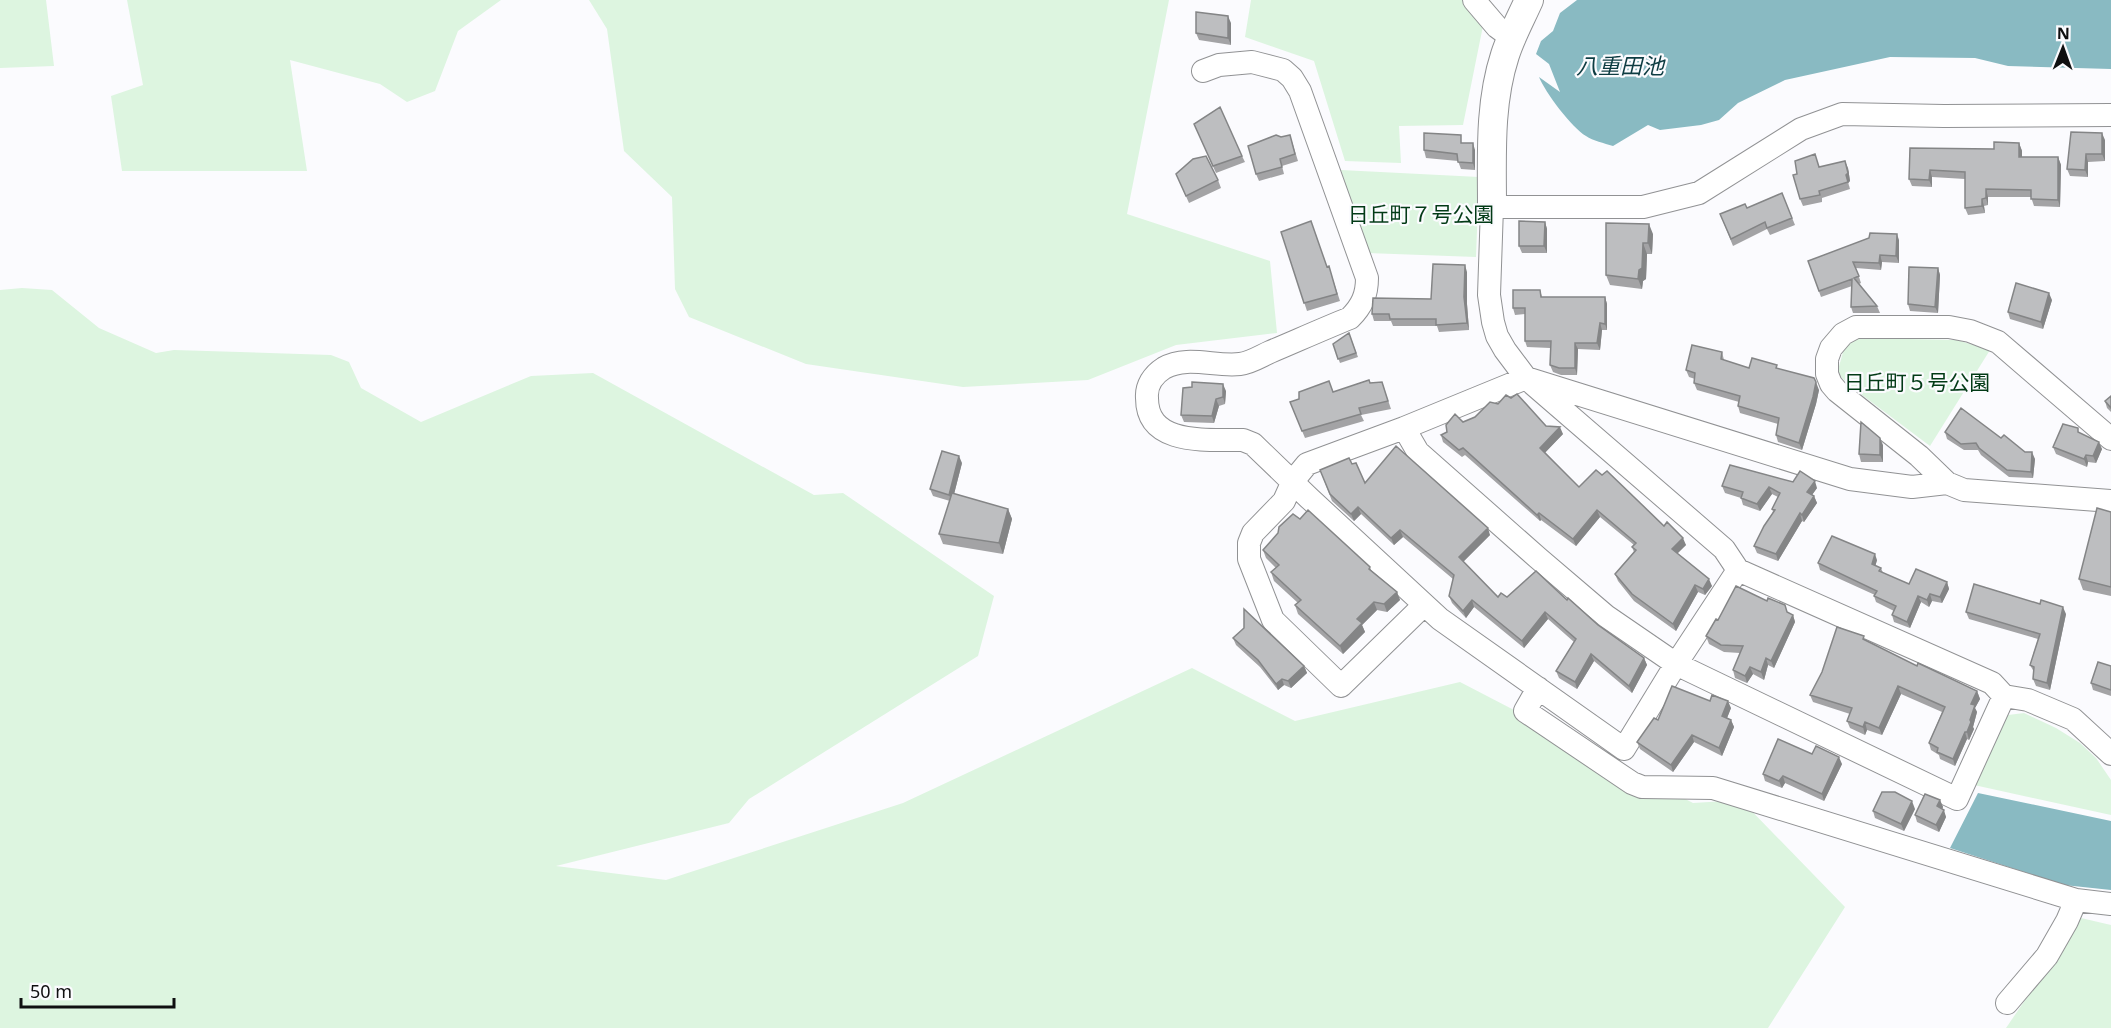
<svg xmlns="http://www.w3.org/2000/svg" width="2111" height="1028" font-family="'Noto Sans','Noto Sans JP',sans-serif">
<rect width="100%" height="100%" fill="#fbfbfe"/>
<path fill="#ddf5e0" d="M0,0H46L54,66L0,68Z
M127,0H501L458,31L435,91L407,102L380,84L290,60L307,171H122L111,96L143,85Z
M589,0H1169L1127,214L1270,261L1277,333L1176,345L1088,380L963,387L806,364L689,317L675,289L672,197L624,151L607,29Z
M1251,0H1465L1485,16L1463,125L1399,126L1401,163L1345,161L1314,61L1245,37Z
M1341,170L1479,177L1476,257L1367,253Z
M22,288L52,290L99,328L156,353L174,350L331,355L349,362L361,388L421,422L531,376L593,373L814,495L843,493L994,596L978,656L749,799L729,823L556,866L666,880L903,803L1192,668L1295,721L1460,682L1693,803L1741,800L1845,907L1768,1028H0V290Z
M1861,338L1957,340L1990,350L1930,446L1850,386L1841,377L1838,370L1845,345Z
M2024,713L2056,728L2080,743L2096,758L2111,780V815L1974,785L2008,715Z
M2081,918L2111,925V1028H2006Z"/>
<path fill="#89bac2" d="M1577,0H2111V69L2008,66L1975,58L1890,57L1785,80L1738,103L1719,120L1701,125L1660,130L1648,125L1613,146C1604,143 1593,141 1586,136C1572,128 1545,92 1539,77L1560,92L1549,64L1536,54L1541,41L1553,31L1560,13Z
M1978,793L2111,821V890L2064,885L1950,848Z"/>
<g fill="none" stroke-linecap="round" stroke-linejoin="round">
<defs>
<path id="minor" d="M1474,0L1497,27L1512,38
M1203,71L1219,65L1252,62L1283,70L1292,78L1300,91L1367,278C1367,295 1362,306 1350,318C1323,329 1296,341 1270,352C1261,356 1250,363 1240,364C1215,367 1187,355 1164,368C1153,375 1146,386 1147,398C1147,447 1209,439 1243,440L1253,444L1309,498L1440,619L1624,749L1676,664L1738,570
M2111,115L1944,116L1842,114L1801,129L1699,193L1643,207H1492L1489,295L1493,322L1497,336L1505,350L1526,378L1724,549L1738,570L1992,683L2004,696L2028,700L2073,719L2111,754
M1404,428L1418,452L1538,558L1606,616L1676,664L1957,799L2004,696
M2111,439L1998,342L1970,331L1949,327H1856L1843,334L1831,348L1827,359V374L1831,384L1837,391L1919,456L1947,483L1964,490L2111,501
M1424,605L1341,686L1273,620L1249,559V543L1253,533L1284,501L1293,481L1307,464L1404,428L1526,378L1850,479L1912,487L1947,483
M1538,688L1525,711L1632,783L1642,787L1713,788L2076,900L2111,904
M2007,1003L2047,956L2067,921L2076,900"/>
<path id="tertiary" d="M1492,207C1492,156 1489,104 1505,55C1511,36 1521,18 1529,0"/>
</defs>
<use href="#minor" stroke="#919294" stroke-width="24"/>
<use href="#tertiary" stroke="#919294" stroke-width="30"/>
<use href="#minor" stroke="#fff" stroke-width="22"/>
<use href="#tertiary" stroke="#fff" stroke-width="28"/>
</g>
<path fill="#a3a3a5" d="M1231,23V45L1199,40L1196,33Z
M1194,124L1242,156L1245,162L1216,173Z
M1290,135L1298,161L1282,166L1284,174L1259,181L1256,174L1281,137Z
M2105,140V161L2088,162V177L2070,176L2067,169Z
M1464,143L1475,150V170L1461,169L1458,161L1426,158L1424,150Z
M2019,143L2022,151V157H2058L2061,165L2060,207L2034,206L2031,197H1988V205L1984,206L1985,213L1968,215L1965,208V179L1932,177V187L1912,186L1909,179L1910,148L1994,149Z
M1819,167L1848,168L1850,181L1848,183L1850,189L1822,198V202L1803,206L1800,199Z
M1176,174L1218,180L1221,188L1189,203Z
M1782,193L1795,225L1770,235L1767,229L1733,246L1720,214L1747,208Z
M1545,222L1547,229V253H1522L1519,246Z
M1281,232L1327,267L1331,273L1340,301L1307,311Z
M1653,234L1652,254H1647L1646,279L1643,281L1642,289L1610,285L1606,275Z
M1869,238L1899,240V263L1882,262L1881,270L1856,268L1861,283L1859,284L1877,306L1880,313H1853L1851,307L1852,286L1821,297L1808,261Z
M1938,268L1940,275L1938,313L1910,311L1908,304Z
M1467,272V304L1469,330L1439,332L1437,326H1393L1391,321H1374L1372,314L1431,299Z
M1540,290L1542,297H1605L1607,304V330H1602L1600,350L1578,349L1577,375H1561L1553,372L1550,365V348L1527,347L1525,341V314L1515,315L1513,308Z
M2052,300L2043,329L2010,319L2008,312Z
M1349,333L1358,357L1340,363L1333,344Z
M1722,352L1724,360L1749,368H1778L1819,390L1816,404L1802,450L1778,442L1776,435L1778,424L1740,413L1738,406L1739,402L1697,390L1694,383L1695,379L1689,377L1686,370Z
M1382,382L1391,409L1361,415L1364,421L1305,438L1290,402L1370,383Z
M1226,391L1225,404L1219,406L1214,423L1184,422L1181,415Z
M2111,396V412L2107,408L2105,401Z
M1498,404L1563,434L1545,452L1579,487L1602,475L1664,526L1686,545L1677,553L1712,586L1705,595L1698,592L1676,631L1634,601L1618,581L1615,574L1634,552L1632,547L1634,545L1600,517L1576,546L1541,520L1540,521L1465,455L1462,457L1443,442L1441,435Z
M1945,432L2001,438L2035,459L2033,478L2009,477L1981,455L1978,450H1964L1947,439Z
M2079,433L2102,449L2096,463L2088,462L2087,467L2056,454L2053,447Z
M1883,445V462H1861L1859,454Z
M962,463L954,494L1008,509L1012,519L1003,554L943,544L939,534L950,501L933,496L930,489Z
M1352,464L1365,483L1490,535L1463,562L1498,597L1567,600L1598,625L1644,658L1647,665L1632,693L1594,661L1577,689L1559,678L1556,671L1574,642L1548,619L1524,648L1474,607L1466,618L1452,603L1449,596L1453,579L1403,537L1394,545L1361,514L1354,521L1332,501L1320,470Z
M1722,486L1817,488L1812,495L1814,496L1817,503L1804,522L1802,521L1778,561L1757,553L1754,546L1773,512L1772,509L1778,497L1772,494L1760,511L1743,505L1741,498L1725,493Z
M2111,512V596L2083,590L2079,579Z
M1263,550L1370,567L1371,570L1397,592L1400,600L1387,612L1377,610L1362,625L1365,632L1343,654L1298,614L1295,605L1298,603L1274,581L1271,572L1276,568L1266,558Z
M1877,560L1875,566L1881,568L1883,573L1909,584L1947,582L1949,589L1942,603L1932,601L1929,607L1921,602L1910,628L1894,622L1892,615L1894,611L1876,602L1874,596L1875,595L1820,570L1818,563Z
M1767,601L1793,615L1795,622L1774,668L1768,665L1764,680L1753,674L1747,683L1735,678L1733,670L1740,653L1724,652L1709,644L1706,636L1718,620Z
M1966,612L2066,614L2050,690L2036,686L2033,679L2034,672L2030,665L2038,639L1969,619Z
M1233,638L1304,666L1307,673L1291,688L1284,685L1278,690L1260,667L1236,645Z
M1865,640L1917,666L1977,691L1980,699L1975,708L1977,712L1973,727L1974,729L1969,740L1967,739L1955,766L1940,759L1939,755L1931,750L1929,743L1942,712L1901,694L1882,735L1867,730L1865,735L1850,728L1847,721L1850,714L1813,702L1810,695Z
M2111,666V696L2093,690L2091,683Z
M1710,701L1731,708L1727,718L1731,720L1734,727L1722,756L1694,742L1673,772L1640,749L1637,742Z
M1812,754L1842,764L1824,801L1785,783L1782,788L1765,781L1763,774Z
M1940,800L1943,807L1942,809L1946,817L1939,832L1917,822L1915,815Z
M1915,809L1904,831L1875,818L1873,811Z"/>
<path fill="#848586" d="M1228,16L1231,23V45L1228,38Z
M2102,133L2105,140V161L2102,154Z
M1473,143L1475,150V170L1473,163Z
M2019,143L2022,151V164L2019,157Z
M2086,154L2088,162V177L2085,170Z
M2058,157L2061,165L2060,207L2058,200Z
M1845,161L1848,168L1850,181L1848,183L1850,189L1846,175Z
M1930,170L1932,177V187L1929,180Z
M1986,189L1988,197V205L1986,198Z
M1982,199L1984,206L1985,213L1982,206Z
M1545,222L1547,229V253L1544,246Z
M1649,224L1653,234L1652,254L1648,243Z
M1897,234L1899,240V263L1896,256Z
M1643,243L1647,254L1646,279L1643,281L1642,289L1638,279Z
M1880,255L1882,262L1881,270L1879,263Z
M1465,265L1467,272V304L1469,330L1467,323L1464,297Z
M1938,268L1940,275L1938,313L1935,307Z
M2049,293L2052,300L2043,329L2041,322Z
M1605,297L1607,304V330L1605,324Z
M1600,323L1602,330L1600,350L1597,343Z
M1575,343L1578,349L1577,375L1575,368Z
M1816,382L1819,390L1816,404L1802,450L1799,443Z
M1223,384L1226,391L1225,404L1223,397Z
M1216,399L1219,406L1214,423L1212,416Z
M1560,427L1563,434L1543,455L1540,448Z
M1880,438L1883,445V462L1880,455Z
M2099,442L2102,449L2096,463L2093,456Z
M2032,452L2035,459L2033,478L2031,472Z
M2086,455L2088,462L2087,467L2084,459Z
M959,456L962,463L952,502L949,495Z
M1815,481L1817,488L1809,499L1807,492Z
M1769,487L1772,494L1760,511L1757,504Z
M1814,496L1817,503L1804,522L1802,515Z
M1358,507L1361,514L1354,521L1351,514Z
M1008,509L1012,519L1003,554L999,543Z
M1597,510L1600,517L1576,546L1573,539Z
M1539,513L1541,520L1540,521L1537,515Z
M1800,513L1802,521L1778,561L1776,554Z
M1488,528L1490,535L1461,564L1459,557Z
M1400,530L1403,537L1394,545L1391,538Z
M1683,538L1686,545L1675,556L1672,549Z
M1875,554L1877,560L1874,571L1872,564Z
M1709,579L1712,586L1705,595L1703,589Z
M1947,582L1949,589L1942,603L1940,597Z
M1695,585L1698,592L1676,631L1673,624Z
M1397,592L1400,600L1387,612L1384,604Z
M1930,594L1932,601L1929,607L1927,600Z
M1918,596L1921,602L1910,628L1907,622Z
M1472,600L1474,607L1466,618L1463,611Z
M1374,602L1377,610L1362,625L1365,632L1343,654L1340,646L1357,619Z
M2063,607L2066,614L2050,690L2047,683Z
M1545,612L1548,619L1524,648L1522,641Z
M1793,615L1795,622L1774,668L1771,661Z
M1591,654L1594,661L1577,689L1575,682Z
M1644,658L1647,665L1632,693L1629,686Z
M1766,658L1768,665L1764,680L1761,672Z
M1304,666L1307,673L1291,688L1288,681Z
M1750,667L1753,674L1747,683L1745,676Z
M1282,679L1284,685L1278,690L1276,684Z
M1898,686L1901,694L1882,735L1879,728Z
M1977,691L1980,699L1975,708L1977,712L1973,727L1974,729L1969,740L1967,732L1970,720L1971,704Z
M1728,701L1731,708L1725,723L1722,716Z
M1731,720L1734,727L1722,756L1719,748Z
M1865,722L1867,730L1865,735L1863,727Z
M1965,732L1967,739L1955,766L1953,759Z
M1692,735L1694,742L1673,772L1671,765Z
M1839,757L1842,764L1824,801L1822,794Z
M1783,776L1785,783L1782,788L1779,781Z
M1940,800L1943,807L1940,813L1937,806Z
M1912,801L1915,809L1904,831L1901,824Z
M1944,810L1946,817L1939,832L1936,825Z"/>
<path fill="#bdbec0" stroke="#848586" stroke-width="1.5" d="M1196,12L1228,16V38L1196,33Z
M1220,107L1242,156L1213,166L1194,124Z
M2071,132L2102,133V154H2086L2085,170L2067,169Z
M1424,133L1461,135V143H1473V163L1458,162L1457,154L1424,150Z
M1276,135L1281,137L1290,135L1295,154L1280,159L1282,167L1256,174L1248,146Z
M1994,142L2019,143V157H2058V200L2031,199V190L1986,189V198L1982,199V206L1965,208V172L1930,170L1929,180L1909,179L1910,148L1994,149Z
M1815,154L1819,167L1845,161L1848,173L1846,175L1848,182L1819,191L1820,195L1800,199L1793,175L1797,174L1795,161Z
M1206,156L1218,180L1186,196L1176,174L1193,159Z
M1782,193L1792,218L1767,228L1765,222L1731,239L1720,214L1745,204L1747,208Z
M1311,221L1327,267L1329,266L1337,294L1304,303L1281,232Z
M1519,221L1545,222L1544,246H1519Z
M1606,223L1649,224L1648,243H1643L1642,268L1639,270L1638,279L1606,275Z
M1870,233L1897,234L1896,256L1880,255L1879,263L1853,262L1859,276L1854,278L1877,306L1851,307L1852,279L1819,291L1808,261L1869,238Z
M1433,264L1465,265L1464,297L1467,323L1436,325V319H1390L1389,314H1372L1373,298L1431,299Z
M1909,267L1938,268L1935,307L1908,304Z
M2016,283L2049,293L2041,322L2008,312Z
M1513,290H1540L1541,297H1605V324L1600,323L1597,343H1575V368H1559L1550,365L1551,341H1525V308H1513Z
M1349,333L1356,353L1338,359L1333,344Z
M1692,345L1722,352L1721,359L1749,368L1752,358L1777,365L1776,368L1814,378L1816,382L1813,397L1799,443L1776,435L1779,418L1738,406L1740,396L1694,383L1695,373L1686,370Z
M1369,380L1370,383L1382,382L1388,401L1359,408L1361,414L1302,431L1290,402L1299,399V392L1329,381L1333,392Z
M1192,382L1223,384V397L1216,399L1212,416L1181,415L1183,388L1192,387Z
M1517,394L1546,426L1560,427L1540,448L1579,487L1596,470L1602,475L1607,471L1664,526L1667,522L1683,538L1672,549L1709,579L1703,589L1695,585L1673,624L1632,594L1615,574L1636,550L1632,547L1636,543L1597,510L1573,539L1539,513L1537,515L1463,448L1459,450L1441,435L1447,432L1446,425L1455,414L1463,422L1475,417L1490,402L1498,404L1506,395L1511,398Z
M2111,396V408L2105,401Z
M1961,408L2001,438L2004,435L2025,452H2032L2031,472L2007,470L1979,448L1976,443L1961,444L1945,432Z
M1861,422L1880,438V455L1859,454Z
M2063,424L2078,428V432L2099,442L2093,456L2086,455L2084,459L2053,447Z
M1396,446L1488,528L1459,557L1498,597L1501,593L1507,597L1536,571L1567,600L1568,598L1598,625L1644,658L1629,686L1591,654L1575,682L1556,671L1576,639L1545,612L1522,641L1472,600L1463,611L1449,596L1454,575L1400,530L1391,538L1358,507L1351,514L1330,494L1320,470L1349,458L1352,464L1356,463L1365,483Z
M942,451L959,456L949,495L930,489Z
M1730,465L1793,482L1800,471L1815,481L1807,492L1814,496L1802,515L1800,513L1776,554L1754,546L1764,526L1775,510L1772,509L1780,493L1769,487L1757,504L1741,498L1743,492L1722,486Z
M952,493L1008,509L999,543L939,534Z
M2097,508L2111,512V587L2079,579Z
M1308,510L1370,567L1369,569L1397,592L1384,604L1374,602L1357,619L1362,623L1340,646L1295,605L1301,600L1271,572L1279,565L1263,550L1278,533L1279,527L1293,514L1300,519Z
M1832,536L1875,554L1872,564L1881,568L1879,571L1909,584L1916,569L1947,582L1940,597L1930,594L1927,600L1918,596L1907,622L1892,615L1896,606L1874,596L1877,591L1818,563Z
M1974,584L2040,604L2041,600L2063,607L2047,683L2033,679L2034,667L2030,665L2040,634L1966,612Z
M1736,586L1767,601L1768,598L1785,605L1787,612L1793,615L1771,661L1766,658L1761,672L1750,667L1745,676L1733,670L1743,646L1721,645L1706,636L1716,619L1718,620Z
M1244,609L1304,666L1288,681L1282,679L1276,684L1258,660L1233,638L1244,628Z
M1837,627L1864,636L1863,639L1917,666L1918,663L1977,691L1971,704L1975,705L1970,720L1971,722L1967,732H1965L1953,759L1937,752L1938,748L1929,743L1945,707L1898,686L1879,728L1865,722L1863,727L1847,721L1852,708L1810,695L1822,672Z
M2098,662L2111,666V690L2091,683Z
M1672,686L1710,701L1712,695L1728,701L1722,716L1731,720L1719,748L1692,735L1671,765L1637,742L1654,718L1658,720Z
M1778,739L1812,754L1816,746L1839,757L1822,794L1783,776L1779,781L1763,774Z
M1882,792H1895L1912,801L1901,824L1873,811Z
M1925,794L1940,800L1937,806L1944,810L1936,825L1915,815Z"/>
<g text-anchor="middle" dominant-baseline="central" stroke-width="4.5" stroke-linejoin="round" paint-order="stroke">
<g font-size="21" fill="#023a16" stroke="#fbfbfe">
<text x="1421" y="214">日丘町７号公園</text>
<text x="1917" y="382">日丘町５号公園</text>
</g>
<g font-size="22" font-style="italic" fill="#0d3c42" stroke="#fbfbfe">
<text x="1620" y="65">八重田池</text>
</g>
</g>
<g transform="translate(2063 48) rotate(1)" stroke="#fbfbfe" stroke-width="4.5" paint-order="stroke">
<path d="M0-4.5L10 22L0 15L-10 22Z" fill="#0f0f10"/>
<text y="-9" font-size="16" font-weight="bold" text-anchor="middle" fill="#0f0f10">N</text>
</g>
<path d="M21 998v9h153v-9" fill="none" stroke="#0f0f10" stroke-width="3"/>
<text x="30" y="998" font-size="18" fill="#0f0f10" stroke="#fbfbfe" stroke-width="4.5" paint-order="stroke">50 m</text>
</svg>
